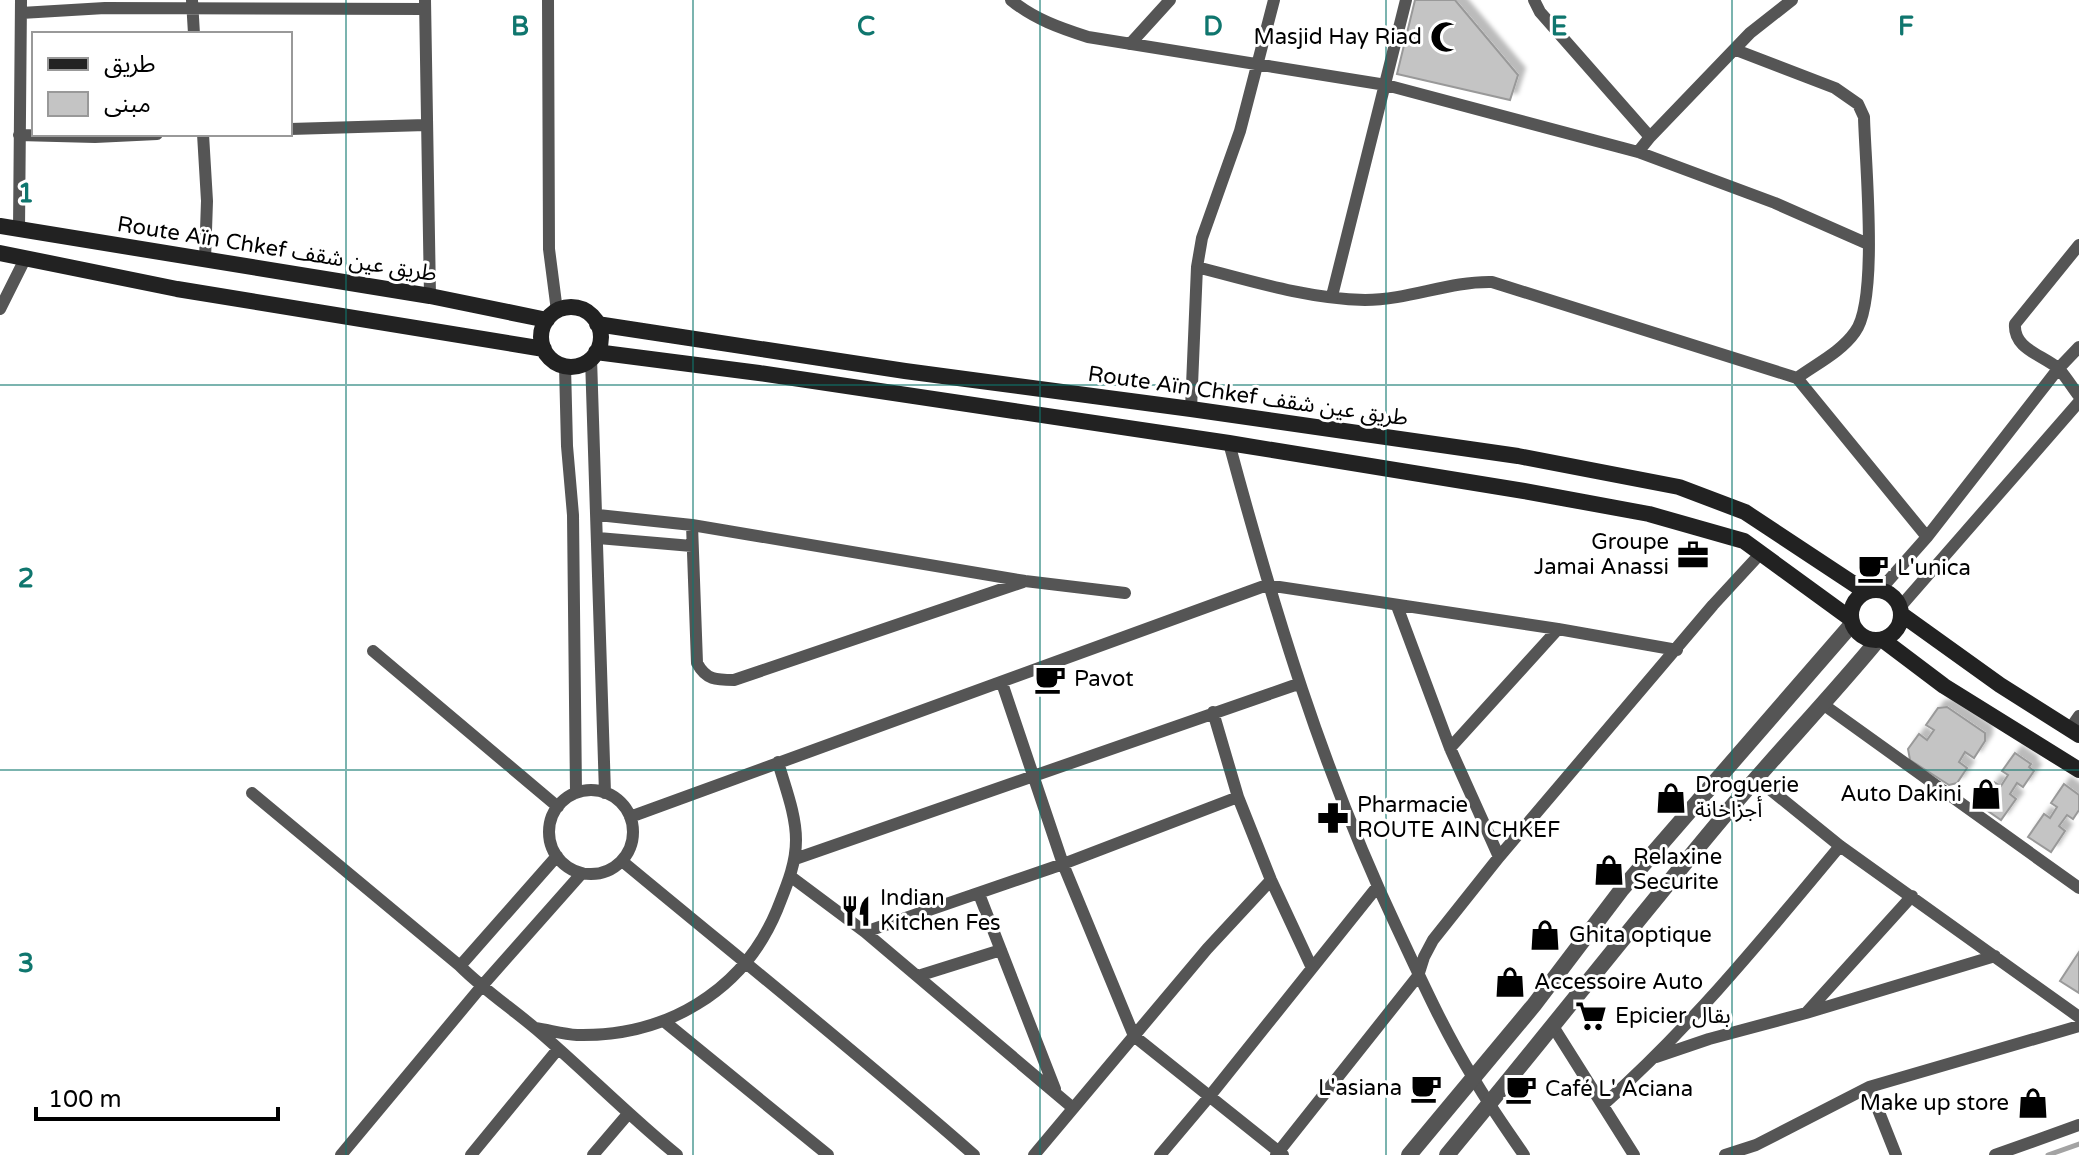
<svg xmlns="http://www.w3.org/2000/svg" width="2079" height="1155" font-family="'Varela Round','Noto Sans Arabic',sans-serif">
<defs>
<filter id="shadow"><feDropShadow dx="7" dy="-7" stdDeviation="2" flood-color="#0004"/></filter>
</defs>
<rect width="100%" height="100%" fill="#fff"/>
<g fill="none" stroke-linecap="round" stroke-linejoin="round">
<path stroke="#a3a3a3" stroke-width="5" d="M2048,1155L2079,1144"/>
</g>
<path fill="#c4c4c4" stroke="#999" stroke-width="2" filter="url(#shadow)" d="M1415,0H1455L1518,75L1510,100L1397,74Z
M1947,707L1985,733V741L1974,758L1965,752L1959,762L1967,768L1957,783L1949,785L1910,760L1908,749L1919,734L1927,740L1934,730L1926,725L1938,708Z
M2015,753L2031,764L2029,767L2034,771L2023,787L2017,783L2010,794L2016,799L2001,820L1979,805L1994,782L2001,786L2008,775L2002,771Z
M2064,784L2079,795V810L2073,819L2067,815L2059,826L2065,831L2051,852L2028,837L2044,814L2050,818L2057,807L2051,803Z
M2079,952V993L2060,981Z"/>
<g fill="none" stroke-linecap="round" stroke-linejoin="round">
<path stroke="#555" stroke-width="12" d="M192,0L194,34
M425,0L430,296
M548,0L549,249L557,311
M1011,0C1034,19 1060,28 1088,37L1386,85L1638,152L1775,203L1868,244
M1534,0L1540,12L1650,137
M21,13L105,8L425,9
M1130,44L1170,0
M1736,50L1835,88L1858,104L1864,117C1865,161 1879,301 1855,332C1841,352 1816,364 1797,378
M290,129L426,125
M203,134L207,201L205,260
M19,135L95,137L157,134
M1638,152L1650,137L1750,33L1792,0
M19,229L21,0
M2079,245L2015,324C2013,349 2043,355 2059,369C2066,377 2072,387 2079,396
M1197,267C1251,281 1309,299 1365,300C1409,300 1449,281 1492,282L1797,378L1927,537
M1332,296L1406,0
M0,309L26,257
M591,358L605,793
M565,366L567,446L573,515L576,793
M1191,409L1197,267L1202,238L1240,131L1274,0
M1229,443C1274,610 1323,772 1397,928C1421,979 1444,1031 1474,1079C1489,1105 1507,1130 1524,1155
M598,515L692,525L1025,581L1125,593
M692,525L697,663C706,680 716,680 734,680L1023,582
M598,538L692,546
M1880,590L1927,537L2058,369L2079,347
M1397,606L1450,748L1499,857
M1900,607L2079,402
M373,651L558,807
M1002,683L1063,864L1134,1036L1283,1155
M1824,705L2079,888
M1213,712L1238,797L1271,880L1312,968
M2070,729L2079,716
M1450,748L1558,629
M1756,778L1840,846L2079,1017
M549 832a42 42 0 1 1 84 0a42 42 0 1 1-84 0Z
M252,793L460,966C484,990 510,1007 536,1029C584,1070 628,1115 677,1155
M630,817L1267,585L1558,629L1677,650
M795,859L1298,684
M622,861C740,959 859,1054 974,1155
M790,876L865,932L1073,1108
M979,894L1055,1089
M865,932L1063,864L1238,797
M460,966L557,856
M918,976L1001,950
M1807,1012L1912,896
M665,1022L828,1155
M535,1028C549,1030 563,1034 577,1035C665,1037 743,992 777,910C786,887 796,865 796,840C796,814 785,787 778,762
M1554,1028L1634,1155
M1656,1057L1709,1039L1806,1013L1995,956
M1869,1087L1896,1155
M1604,1104C1692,1026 1765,936 1840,846
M341,1155L481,987L582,873
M471,1155L558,1049
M593,1155L628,1114
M1034,1155L1207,949L1271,880
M1160,1155L1209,1097L1377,887
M1276,1155L1418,976L1424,957L1433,940L1499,857L1713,605L1761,553
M1725,1155L1756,1145L1869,1087L2079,1026
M1995,1155L2079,1125"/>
<path stroke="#555" stroke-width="16" d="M1409,1155L1534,1005L1622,889L1852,624
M1447,1155C1542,1041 1633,924 1729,810C1777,753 1829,699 1877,641"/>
<path stroke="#222" stroke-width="16" d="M0,226L430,296L547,320
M0,253L177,289L544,349
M541 337a30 30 0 1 1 60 0a30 30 0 1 1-60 0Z
M597,324L905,371L1191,409L1518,456L1679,487L1745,512L1866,592
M596,352L759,373L1229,443L1524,491L1649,514L1744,541L1851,619
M1851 615a25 25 0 1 1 50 0a25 25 0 1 1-50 0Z
M1901,614L2000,685L2079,735
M1883,640L1944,686L2079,770"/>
</g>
<path fill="none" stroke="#0f766e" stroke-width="2" stroke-opacity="0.55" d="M346,0V1155M693,0V1155M1040,0V1155M1386,0V1155M1732,0V1155M0,385H2079M0,770H2079"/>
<defs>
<symbol id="mosque-bare" viewBox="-9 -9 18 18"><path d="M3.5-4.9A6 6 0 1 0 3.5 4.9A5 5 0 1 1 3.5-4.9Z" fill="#000" stroke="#fff" stroke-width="2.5" paint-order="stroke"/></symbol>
<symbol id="office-bare" viewBox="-9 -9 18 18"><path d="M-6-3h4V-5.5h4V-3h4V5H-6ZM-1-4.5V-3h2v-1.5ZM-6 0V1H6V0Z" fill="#000" stroke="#fff" stroke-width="2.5" paint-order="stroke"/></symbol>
<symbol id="cafe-bare" viewBox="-9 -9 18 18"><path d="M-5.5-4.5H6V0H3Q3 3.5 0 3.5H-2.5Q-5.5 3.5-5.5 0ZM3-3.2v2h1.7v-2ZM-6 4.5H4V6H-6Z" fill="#000" stroke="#fff" stroke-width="2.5" paint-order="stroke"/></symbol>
<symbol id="shop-bare" viewBox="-9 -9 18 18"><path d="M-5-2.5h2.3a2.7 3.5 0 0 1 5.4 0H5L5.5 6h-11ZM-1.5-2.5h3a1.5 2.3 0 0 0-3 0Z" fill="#000" stroke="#fff" stroke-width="2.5" paint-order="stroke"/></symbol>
<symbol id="pharmacy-bare" viewBox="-9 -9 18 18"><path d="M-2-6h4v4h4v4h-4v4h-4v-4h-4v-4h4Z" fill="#000" stroke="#fff" stroke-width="2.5" paint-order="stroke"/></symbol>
<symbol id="restaurant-bare" viewBox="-9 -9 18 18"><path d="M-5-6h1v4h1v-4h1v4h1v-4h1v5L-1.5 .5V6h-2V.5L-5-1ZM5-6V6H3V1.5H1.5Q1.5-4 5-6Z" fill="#000" stroke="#fff" stroke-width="2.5" paint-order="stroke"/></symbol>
<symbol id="supermarket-bare" viewBox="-9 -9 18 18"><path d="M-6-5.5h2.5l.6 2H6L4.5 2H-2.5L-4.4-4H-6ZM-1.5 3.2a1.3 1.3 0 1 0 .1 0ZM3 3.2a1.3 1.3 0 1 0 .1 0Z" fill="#000" stroke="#fff" stroke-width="2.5" paint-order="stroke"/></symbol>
</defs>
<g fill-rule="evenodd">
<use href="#mosque-bare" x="1424" y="15" width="44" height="44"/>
<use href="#office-bare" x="1671" y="533" width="44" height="44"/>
<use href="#cafe-bare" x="1851" y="546" width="44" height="44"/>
<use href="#cafe-bare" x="1028" y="657" width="44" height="44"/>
<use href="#shop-bare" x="1964" y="772" width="44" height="44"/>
<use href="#shop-bare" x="1649" y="776" width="44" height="44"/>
<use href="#pharmacy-bare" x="1311" y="796" width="44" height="44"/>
<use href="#shop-bare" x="1587" y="848" width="44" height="44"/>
<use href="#restaurant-bare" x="834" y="889" width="44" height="44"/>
<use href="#shop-bare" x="1523" y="913" width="44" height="44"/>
<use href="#shop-bare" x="1488" y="960" width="44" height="44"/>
<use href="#supermarket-bare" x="1569" y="994" width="44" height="44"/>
<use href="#cafe-bare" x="1404" y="1066" width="44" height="44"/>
<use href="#cafe-bare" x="1499" y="1067" width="44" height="44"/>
<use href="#shop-bare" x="2011" y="1081" width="44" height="44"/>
</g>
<g text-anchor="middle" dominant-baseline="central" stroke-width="6" stroke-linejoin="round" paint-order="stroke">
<g font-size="22" fill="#000" stroke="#fff" text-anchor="start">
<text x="1422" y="37" text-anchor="end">Masjid Hay Riad</text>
<text x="1669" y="542" text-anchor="end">Groupe<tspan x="1669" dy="25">Jamai Anassi</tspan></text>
<text x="1897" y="568">L'unica</text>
<text x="1074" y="679">Pavot</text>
<text x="1695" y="785">Droguerie<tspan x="1695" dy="25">أجزاخانة</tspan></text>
<text x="1962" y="794" text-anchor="end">Auto Dakini</text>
<text x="1357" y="805">Pharmacie<tspan x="1357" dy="25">ROUTE AIN CHKEF</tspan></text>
<text x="1633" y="857">Relaxine<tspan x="1633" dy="25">Securite</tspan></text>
<text x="880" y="898">Indian<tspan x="880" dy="25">Kitchen Fes</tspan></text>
<text x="1569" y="935">Ghita optique</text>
<text x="1534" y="982">Accessoire Auto</text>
<text x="1615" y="1016">Epicier بقال</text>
<text x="1402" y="1088" text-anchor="end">L'asiana</text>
<text x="1545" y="1089">Café L' Aciana</text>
<text x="2009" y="1103" text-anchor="end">Make up store</text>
</g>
<g font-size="22" fill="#000" stroke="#fff">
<text transform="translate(277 249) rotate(9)">Route Aïn Chkef طريق عين شقف</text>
<text transform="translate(1248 396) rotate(8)">Route Aïn Chkef طريق عين شقف</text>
</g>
</g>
<g font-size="26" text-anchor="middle" font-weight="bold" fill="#0f766e" stroke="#fff" stroke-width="6" stroke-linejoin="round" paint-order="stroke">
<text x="520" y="35">B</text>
<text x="866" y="35">C</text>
<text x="1213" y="35">D</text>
<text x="1559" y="35">E</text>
<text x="1906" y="35">F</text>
<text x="26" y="202">1</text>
<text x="26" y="587">2</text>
<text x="26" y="972">3</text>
</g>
<rect x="32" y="32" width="260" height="104" fill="#ffffff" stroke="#999999" stroke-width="2"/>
<rect x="48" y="58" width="40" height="12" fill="#222222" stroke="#999999" stroke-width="2"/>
<text x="104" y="72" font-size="24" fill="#000000">طريق</text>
<rect x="48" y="92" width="40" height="24" fill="#c4c4c4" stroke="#999999" stroke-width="2"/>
<text x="104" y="112" font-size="24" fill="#000000">مبنى</text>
<path d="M36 1107v12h242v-12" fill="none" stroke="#000000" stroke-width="4"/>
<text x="48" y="1107" font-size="24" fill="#000000" stroke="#ffffff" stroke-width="6" paint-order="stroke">100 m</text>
</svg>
